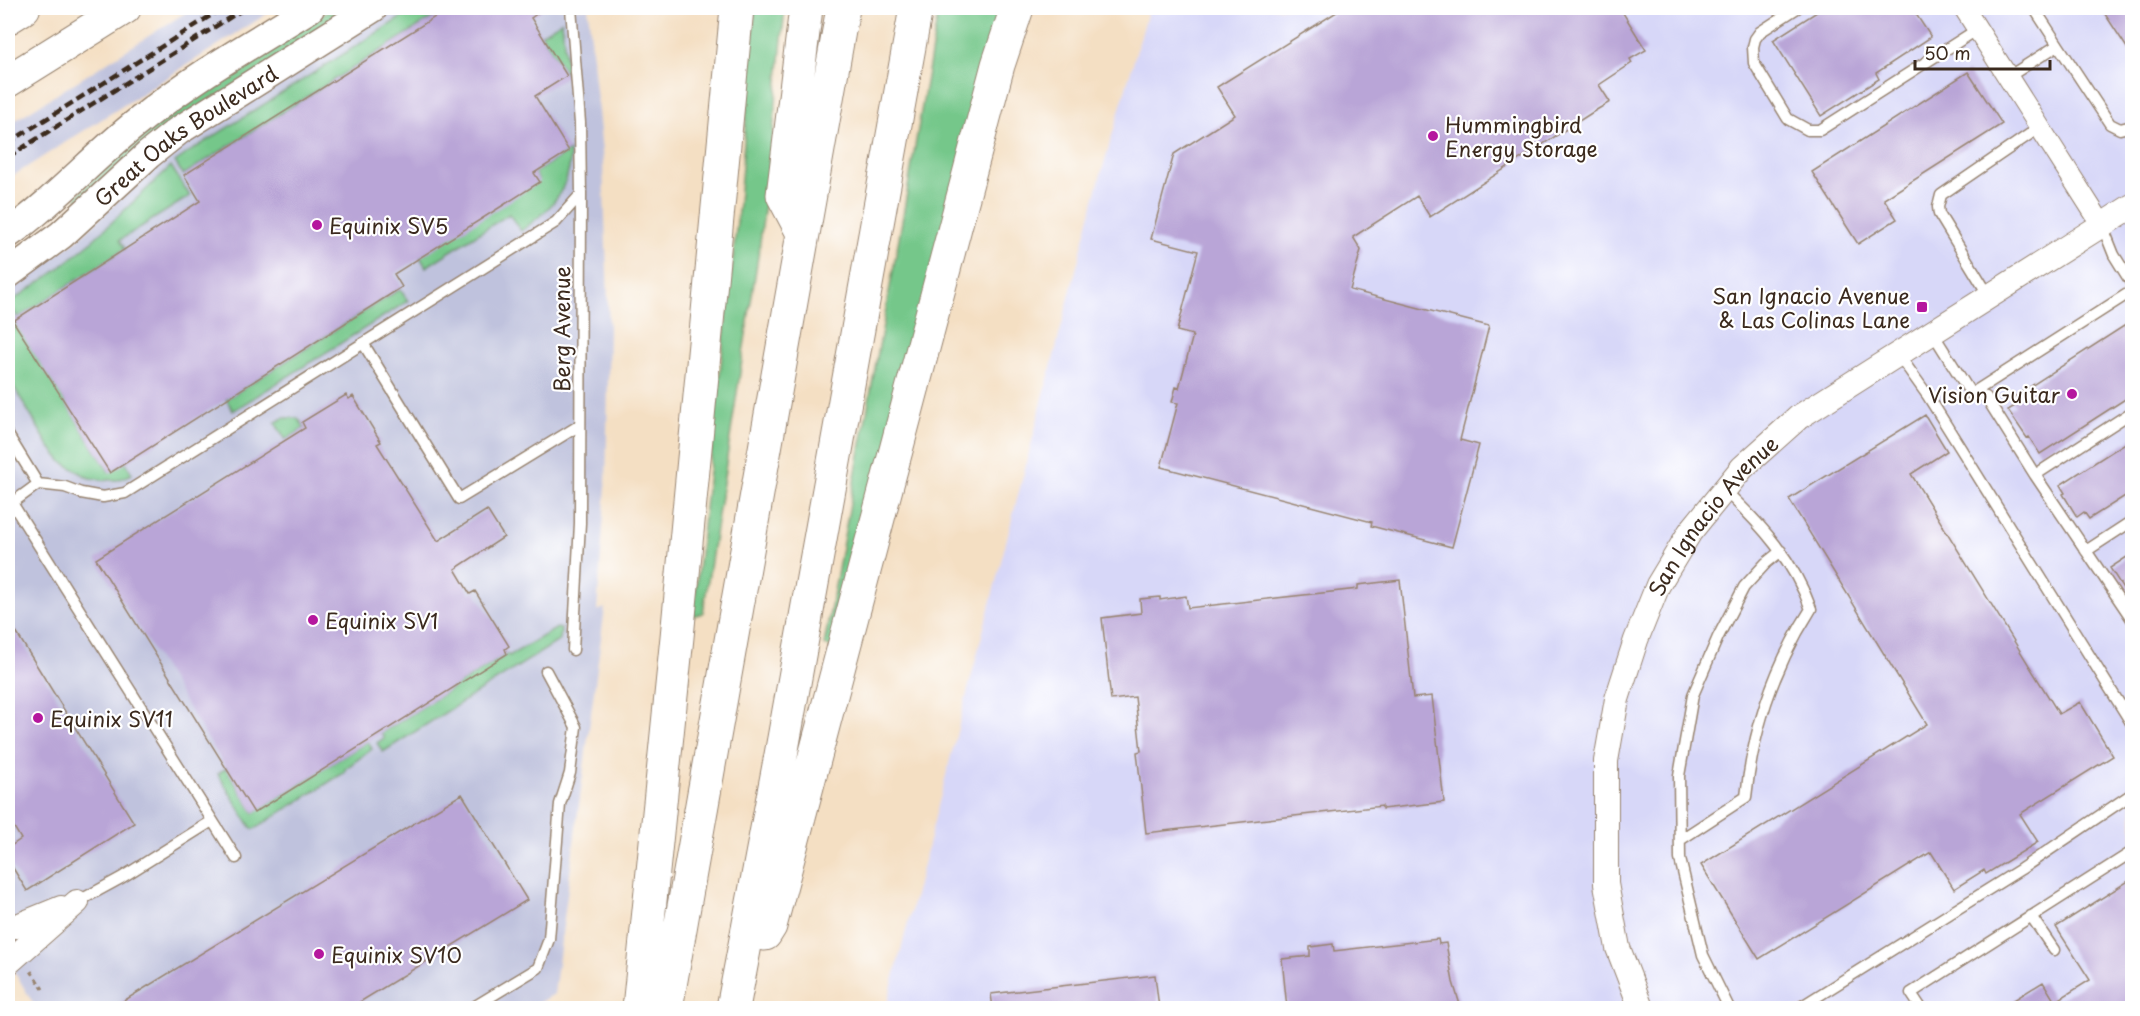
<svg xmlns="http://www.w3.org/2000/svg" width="2140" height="1016" font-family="'Playpen Sans',sans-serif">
<rect width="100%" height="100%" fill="#fff"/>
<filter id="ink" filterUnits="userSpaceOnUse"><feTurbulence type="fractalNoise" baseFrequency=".0167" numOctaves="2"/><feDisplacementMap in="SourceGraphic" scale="12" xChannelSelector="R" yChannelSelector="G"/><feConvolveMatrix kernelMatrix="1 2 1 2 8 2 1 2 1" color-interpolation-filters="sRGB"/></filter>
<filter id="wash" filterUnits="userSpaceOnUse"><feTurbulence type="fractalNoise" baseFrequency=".008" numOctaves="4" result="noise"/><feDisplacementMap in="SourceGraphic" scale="24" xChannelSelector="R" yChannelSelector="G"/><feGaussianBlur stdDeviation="1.35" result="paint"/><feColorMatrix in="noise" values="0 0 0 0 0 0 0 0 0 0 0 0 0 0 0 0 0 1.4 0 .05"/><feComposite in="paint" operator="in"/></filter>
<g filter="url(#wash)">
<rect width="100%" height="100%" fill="#f4dfc3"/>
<path fill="#d7d7f8" d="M1149,8H2132V1008H886L1099,181Z"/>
<path fill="#bfc2dd" d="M193,8H276L8,179V125Z
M394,8H588L603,162L609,330L606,486L597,611L605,608L554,994L531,1008H36L8,961V290L78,239L171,149Z"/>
<path fill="#74c78a" stroke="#587854" stroke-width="1.5" d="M334,8H349L80,201L76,197C149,117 243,64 334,8Z
M416,8H448L183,175L175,162L192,150Z
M755,8H785L770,164L759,250L703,613L693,616L739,203Z
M939,8H1001L838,648L824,645L901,227Z
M562,21L567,76L541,34Z
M569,151C571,157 570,163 569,169C563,199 544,214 521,231L509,214L426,267L420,257L539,181L534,173Z
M171,166L190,196L120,240L125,249L18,318L9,303L53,273L90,243Z
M400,289L408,301L233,411L226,399Z
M8,311L109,472L126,462L132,474L118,480H104L89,478L62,462L49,446L8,377Z
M283,418H298L305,428L286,440L275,423Z
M557,628L561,629L560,640L383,752L377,743L384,738L381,733L507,654L509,656Z
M368,741L372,749L345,769V772L256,828L253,829L250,826L218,774L226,768L254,813Z"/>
<g id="blocks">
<path fill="#b9a5d7" d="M449,8H545L531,18L567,76L535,96L569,151L534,173L540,182L394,274L402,287L110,473L13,321L200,201L184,175Z
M1343,8H1620L1646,50L1630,59L1632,63L1599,85L1610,102L1593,112L1430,217L1417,196L1353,237L1361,250L1350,290L1489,326L1460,440L1479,445L1452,547L1371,526L1372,522L1161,467L1178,403L1172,402L1176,387L1179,388L1193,335L1177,331L1198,251L1151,239L1174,154L1235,115L1217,87Z
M1823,8H1912L1931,37L1876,73L1879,79L1821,116L1773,40Z
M2101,8H2133V57Z
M1968,72L2002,124L1884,199L1897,219L1858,244L1812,172Z
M2127,324L2133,332V394L2040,454L2029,437L2027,438L2008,410L2015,406L2011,399Z
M346,395L349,399L353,396L381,442L377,444L438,541L487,510L504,537L455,569L470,594L475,591L509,646L505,649L507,654L254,813L96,559L305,428L302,422Z
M1925,415L1947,451L1911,474L2059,714L2080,702L2113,756L2020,814L2038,842L1986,874L1984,870L1954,889L1931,852L1759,959L1701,865L1927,724L1789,499Z
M2133,438V491L2089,519L2084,512L2077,517L2063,494L2065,493L2060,485Z
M2133,553V604L2110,568Z
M1400,580L1413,698L1432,696L1444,802L1382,809V806L1146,833L1137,752L1141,751L1135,697L1111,700L1102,618L1141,613L1140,599L1160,597V600L1186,596L1188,608L1358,589V585Z
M8,619L134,823L27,891L8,860V848L21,839L8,817Z
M462,794L527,900L350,1008H112Z
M2133,878V1008H2001L2043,982L2055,1002L2090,980L2056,927Z
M1438,939L1439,944L1446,943L1453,982L1461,1008H1287L1282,959L1310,956V947L1333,944L1334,951Z
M1155,975L1159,1008H993L991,994Z"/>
</g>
</g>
<g filter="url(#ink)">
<use href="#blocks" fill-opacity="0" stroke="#988470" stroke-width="1.5"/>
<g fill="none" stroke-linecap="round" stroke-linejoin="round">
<defs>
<path id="service" d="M571,8L580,123L581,194L580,523L573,650
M1797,8L1760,32L1755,39L1753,47L1754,63L1788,119L1808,130H1820L1978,29
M2058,45L2110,124L2120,129L2132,126
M2008,77L2058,45L2034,8
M2102,225L2114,255L2132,284
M1989,296L1939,214L1938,207L1941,195L2040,127
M1932,332L1971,394L1986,397L2035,475L2132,619
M363,343L459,499L580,425
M1898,354L1928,396L2132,724
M1971,394L2132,291
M8,435L38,484L65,487L81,493L103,497L125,493L556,222L581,194
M2035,475L2132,412
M38,484L12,503L236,858
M2086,551L2132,521
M1680,840L1746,797C1753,728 1774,667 1811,609C1794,561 1761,524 1724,490
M77,902L121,878L212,821
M2031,916L2054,950
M472,1008L538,968L549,939L560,804L570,773L576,727L546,671
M1729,1008L1703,955L1680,859L1679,776L1693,695L1718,637L1744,587L1766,563L1781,551
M1799,1008L2021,869L2132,794
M1921,1008L1911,993L2132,852"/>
<path id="minor" d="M1964,8L2102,225"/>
<g id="tertiary">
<path d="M8,926H17L61,908"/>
<path d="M8,963L77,902"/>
<path id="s1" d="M1641,1008L1618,948L1606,884V761L1617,699L1636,640L1658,585L1690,532L1742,468L1799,417L2132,206"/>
</g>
<g id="secondary">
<path d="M8,234C55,201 93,157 139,121C192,78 252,44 310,8"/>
<path id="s2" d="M8,274L61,235L148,155L178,131L373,8"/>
</g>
<path id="primary" d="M8,18L24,8
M8,81L125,8"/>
<path id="motorway" d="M803,233L783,195L806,8
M765,934L770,926L998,65L1017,8
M639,1008L677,637L737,8
M666,1008L843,8
M733,1008L781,755L916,8"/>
</defs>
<use href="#service" stroke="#988470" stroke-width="13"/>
<use href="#minor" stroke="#988470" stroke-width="22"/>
<use href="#tertiary" stroke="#988470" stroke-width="26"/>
<use href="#secondary" stroke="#988470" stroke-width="31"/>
<use href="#primary" stroke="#988470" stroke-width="34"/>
<use href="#motorway" stroke="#988470" stroke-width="35"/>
<path stroke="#988470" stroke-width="3" stroke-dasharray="4.5 4.5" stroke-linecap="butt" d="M8,873L12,870
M31,971L43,989"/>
<use href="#service" stroke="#fff" stroke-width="10"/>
<use href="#minor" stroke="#fff" stroke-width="20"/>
<use href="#tertiary" stroke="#fff" stroke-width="24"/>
<use href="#secondary" stroke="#fff" stroke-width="28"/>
<use href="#primary" stroke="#fff" stroke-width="32"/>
<use href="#motorway" stroke="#fff" stroke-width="33"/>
<path stroke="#3b2a1e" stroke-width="4.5" stroke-dasharray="9 4.5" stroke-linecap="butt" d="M8,143L223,8
M8,157L245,8"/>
</g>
</g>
<g fill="#b5179e" stroke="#fff" stroke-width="2">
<circle cx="1433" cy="136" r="6"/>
<circle cx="317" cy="225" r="6"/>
<rect x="1916" y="301" width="12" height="12" rx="3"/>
<circle cx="2072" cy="394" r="6"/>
<circle cx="313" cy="620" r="6"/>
<circle cx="38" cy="718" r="6"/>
<circle cx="319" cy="954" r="6"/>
</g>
<g text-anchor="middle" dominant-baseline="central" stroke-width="4.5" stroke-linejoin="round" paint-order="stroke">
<g font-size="21" fill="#3b2a1e" stroke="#fff" text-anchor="start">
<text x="1445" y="124">Hummingbird<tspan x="1445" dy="24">Energy Storage</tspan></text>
<text x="329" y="225">Equinix SV5</text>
<text x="1910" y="295" text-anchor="end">San Ignacio Avenue<tspan x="1910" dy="24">&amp; Las Colinas Lane</tspan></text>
<text x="2060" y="394" text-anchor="end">Vision Guitar</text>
<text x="325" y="620">Equinix SV1</text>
<text x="50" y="718">Equinix SV11</text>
<text x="331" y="954">Equinix SV10</text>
</g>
<g font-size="21" fill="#3b2a1e" stroke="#fff">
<text stroke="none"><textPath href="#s2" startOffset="226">Great Oaks Boulevard</textPath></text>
<text transform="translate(561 329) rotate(-90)">Berg Avenue</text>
<text stroke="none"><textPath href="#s1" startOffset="525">San Ignacio Avenue</textPath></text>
</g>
</g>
<rect width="2140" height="1016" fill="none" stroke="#fff" stroke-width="30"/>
<path d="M1915 60v9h135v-9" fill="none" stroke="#3b2a1e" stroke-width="3"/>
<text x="1924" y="60" font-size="18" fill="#3b2a1e" stroke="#ffffff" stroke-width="4.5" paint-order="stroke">50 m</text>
</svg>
